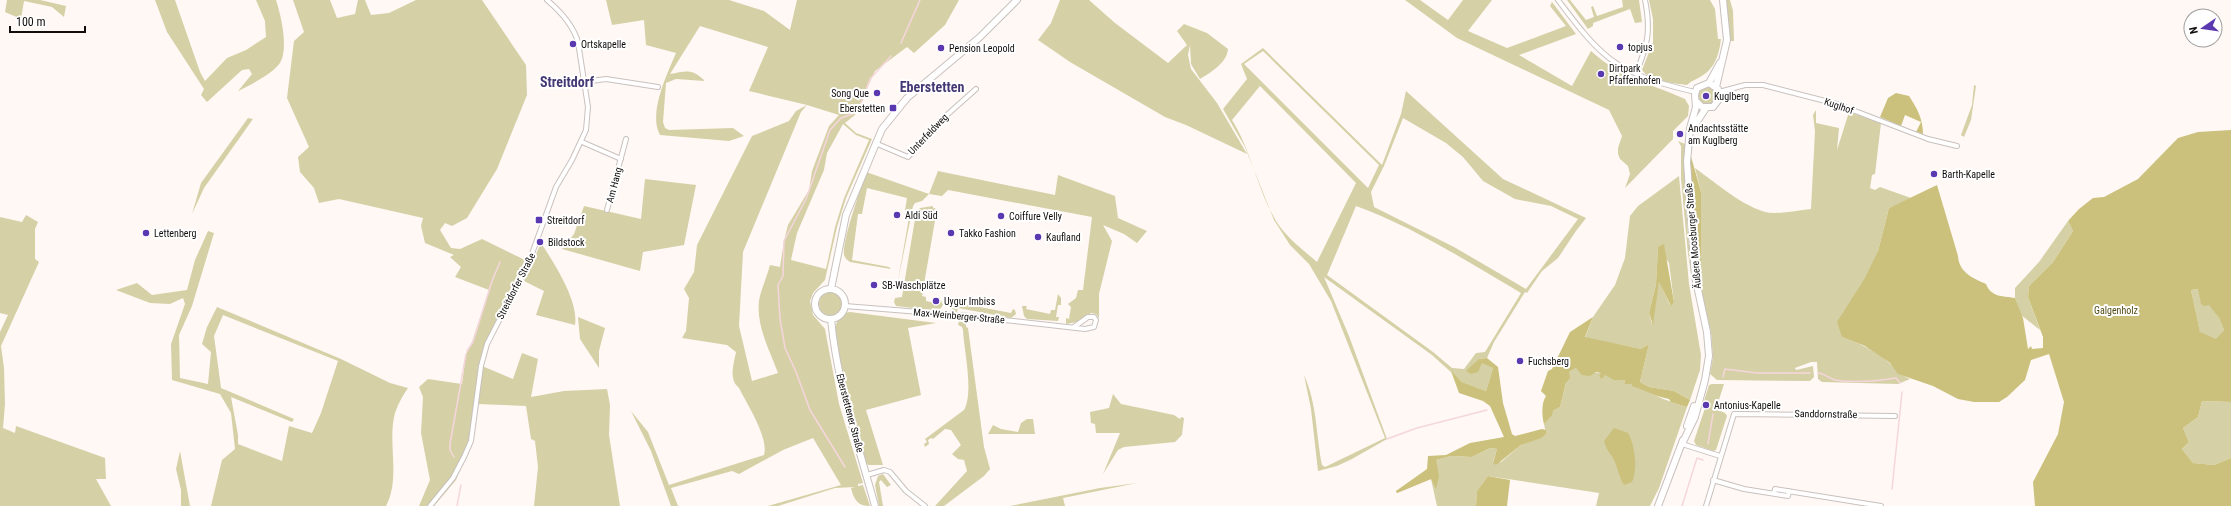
<svg xmlns="http://www.w3.org/2000/svg" width="2231" height="506" font-family="'Roboto Condensed',sans-serif">
<rect width="100%" height="100%" fill="#fff8f4"/>
<path fill="#d5d0a6" fill-rule="evenodd" d="M7,0H40L66,6L64,17L52,7L24,1L21,19L5,12Z
M155,0H175L200,72L205,81L227,58L246,50L266,37L265,21L256,0H276C281,15 288,46 281,61C275,73 250,85 238,91L252,74L249,69L242,70L207,102L201,95L204,89L167,32Z
M293,0H330L337,18L355,14L358,0H365L371,15L389,13L416,0H482L526,65L527,95L497,169L467,218L452,226L445,223L440,230L451,248L460,249L482,239L529,262L487,344L482,366L513,379L522,353L538,359L531,397L564,391L607,389L610,405L609,435L620,506H534L538,467L535,441L531,439L526,406L477,404L471,441L456,480L434,506H419L430,480L421,433L423,397L419,387L428,379L462,384L466,354L472,342L489,290L455,277L461,267L450,257L454,255L425,243L421,226L423,218L339,199L319,203L314,188L300,172L298,157L309,147L287,98L294,41L304,32Z
M606,0H729L764,11L790,30L797,0H959L945,25L914,53L907,47L875,71L855,115L845,123L856,133L872,139L846,198L837,227L825,280L813,293L810,301L813,315L825,329L839,404L863,483L858,484V486L863,485L870,506C858,506 854,500 851,488L855,487L835,488L778,506H768L841,485L813,438L783,450L739,474L732,471L671,488L678,506H671L651,451L631,411L648,432L669,485L764,455C769,438 747,404 739,388C728,379 734,363 736,352L727,345L682,338L686,331L689,298L684,289L694,272L697,245L752,136L789,121L796,111L807,105L749,91L768,47L700,26L670,74C686,71 692,68 705,81L676,79L666,83L663,122L665,128L669,130L733,128L744,136L729,141L660,135C648,114 667,74 676,53L646,45L644,20L612,25ZM807,105L839,115L829,126L812,171L809,190L788,225L784,241L780,267L770,265C767,277 761,289 759,301C756,326 770,351 778,373L752,381L739,326L743,252L801,112ZM843,124L856,135L869,140L844,198L835,227L826,269L791,260L797,233L824,170L827,153Z
M1060,0H1089L1115,23L1168,63L1187,45L1177,31L1184,24L1207,33L1228,49C1227,63 1210,73 1200,79L1191,64L1190,45L1188,55L1191,69L1217,103L1247,154L1186,125L1165,117L1070,62L1038,40L1051,23Z
M1405,0H1420L1448,20L1463,0H1492L1468,31L1507,48L1566,26L1550,6L1552,2L1576,34L1519,55L1572,86L1591,51C1622,79 1650,83 1685,99L1689,106L1688,116L1673,131V139L1625,188L1630,174L1628,166L1620,159L1618,154V148L1622,136L1609,110L1457,38Z
M1567,0H1570L1586,20L1594,17L1591,7L1593,6L1597,16L1623,7L1622,0H1639L1642,22L1635,23L1630,9L1593,23V26L1588,29Z
M1649,0H1710L1715,9L1718,39H1721C1719,55 1715,69 1700,77C1695,80 1691,81 1687,85C1674,83 1650,82 1642,70L1653,42V19Z
M1726,0H1730L1733,11L1734,41H1730Z
M1263,48L1382,165L1401,114L1406,91L1503,179L1586,218L1576,231L1558,258L1542,271L1527,293L1525,292L1494,342L1487,358L1479,359L1493,368L1486,391L1462,382L1432,355L1324,277L1349,336L1387,439L1352,459L1337,466L1318,471L1311,409L1304,375C1317,403 1316,435 1322,465L1325,467L1385,438L1331,301L1309,264L1290,245L1274,220L1245,147L1223,109L1247,79L1241,64ZM1263,51L1379,165L1368,188L1244,64ZM1260,86L1356,183L1317,262C1303,250 1286,237 1276,221C1257,189 1252,152 1232,120ZM1403,118L1446,143L1463,157L1483,181L1515,199L1551,206L1578,219L1526,289L1454,247L1374,207L1371,192L1384,166ZM1356,206C1414,227 1468,262 1521,293L1485,352L1476,353L1464,369L1452,368L1433,352L1327,275Z
M1974,85L1976,86L1971,120L1964,137L1961,135L1972,105Z
M1697 96a10 10 0 1 1 20 0a10 10 0 1 1-20 0Z
M1816,110V123L1839,128L1837,150L1849,112L1881,123L1875,174L1872,175L1870,188L1875,190L1880,187L1911,198L1889,208L1878,251L1842,337C1859,343 1874,350 1888,362C1898,370 1897,373 1910,379L1898,384L1822,382L1818,379L1817,362H1811L1795,368L1796,370L1813,366L1814,377L1810,381L1717,380L1710,374L1713,357L1711,332L1701,295V192L1695,168C1715,182 1751,214 1775,213C1787,213 1799,210 1811,209L1815,131L1813,115Z
M248,118L253,119L204,188L192,214L201,183Z
M1678,141L1685,144C1684,195 1688,247 1695,297L1688,254L1681,179V146Z
M938,171L1055,195L1058,175L1115,196L1118,218L1147,231L1137,243L1124,234L1103,225L1112,241L1099,294V318L1096,314L1091,313L1078,322L1066,324V318L1069,319L1071,307L1068,304L1076,298L1078,290H1083L1092,217L948,190L942,196L929,194L922,201L915,203L913,206L897,286L910,212L905,210L907,198L867,188L862,214H858L852,260L889,267L891,269L850,262C847,260 845,258 844,255C842,240 861,189 866,172L929,194Z
M1679,176L1689,284L1701,355L1700,370L1690,400L1674,391L1649,387L1640,382L1649,344L1641,349L1585,338L1593,317L1615,285L1625,258L1630,216L1638,206ZM1658,247L1669,263L1674,302L1670,305L1659,281L1652,324L1649,313L1656,284Z
M645,179L696,185L684,245L643,252L640,271L562,249L574,234L584,206L641,219Z
M933,206V208L937,209L922,296L926,297V301L939,304L941,300L943,305L939,311L896,306L894,302L895,298L902,297L916,213L920,208Z
M26,215L38,222L35,229V259L39,262L1,346L4,368L5,404L3,428L15,433L16,426L105,458L106,479H96L111,506H0V332L8,315L0,313V217L22,222Z
M2068,221L2073,231L2053,262L2029,286L2028,297L2040,330L2021,315L2015,298V288L2039,262Z
M208,231L214,233L192,306L179,335L180,378L208,384L211,352L202,344L207,327L217,307L341,359L390,383L408,388C403,395 398,404 395,413C387,442 401,478 386,506H211L222,460L235,449L231,413L220,394L172,380L171,344L185,304L183,298L170,304L150,303L116,290L137,283L152,295L187,290L195,260ZM223,315L338,361L321,413L312,433L289,426L282,461L238,444V435L231,397L292,422L294,419L221,388L214,336Z
M541,243C554,263 579,301 575,325L536,315L544,291L524,281Z
M2199,289L2219,318L2224,330L2216,340L2200,333L2191,290Z
M819 304a12 12 0 1 1 24 0a12 12 0 1 1-24 0Z
M1058,294L1061,298V305H1058L1056,317H1059L1058,321L1027,319L1024,316L1022,306H1027L1026,309L1050,314L1051,310H1055Z
M954,300H959V303L1011,313L1013,309L1015,310L1016,314L1011,318L958,308L957,312L951,311Z
M850,312L936,323L908,328L921,395L866,410L883,465H868L866,463C858,435 830,351 836,325C837,320 842,317 845,313Z
M578,317L605,328L599,351V368L580,339Z
M959,321L966,322V327L968,328L984,447L990,469L984,476L944,506H935L967,471L964,460L958,459L952,454L961,445L951,430L945,429L933,439L931,438L928,440L929,444L925,447L924,444L927,442L925,439L964,410C974,392 964,351 963,330L962,327L958,325Z
M1576,368L1581,372L1601,373L1612,378L1625,380L1624,384H1632L1663,399L1687,407L1659,488L1650,506H1596L1599,493L1488,476L1477,491L1476,506H1437L1431,479L1397,493L1396,491L1428,472L1436,460L1451,456L1472,457L1490,448L1497,449L1493,462H1501L1521,445L1546,434L1544,424L1553,411L1560,407L1569,372Z
M1712,384H1724L1716,409L1725,413L1727,416L1716,450L1713,451L1696,445L1694,441L1705,408L1709,404L1704,401L1709,385Z
M1113,394L1121,404L1174,415L1180,419L1181,417L1184,418L1182,435L1175,442L1124,447L1118,450L1103,474L1120,433H1096L1095,424L1091,423L1090,412L1109,408Z
M2202,401L2231,402V458L2214,465L2193,463L2182,449L2189,442L2183,428L2198,417Z
M1027,419H1033L1035,434H988L993,425L1001,429L1018,432L1021,423Z
M180,451L190,506H181V490L176,469Z
M883,474L891,485L887,487L881,480L879,482L883,506H879L875,485L878,476Z
M1137,483L1063,498L1065,506H1010L1100,488Z"/>
<path fill="#cbc17c" fill-rule="evenodd" d="M1896,93L1909,96C1917,108 1923,119 1923,134L1916,132L1921,122L1905,115L1901,126L1880,117L1888,98Z
M2231,130V402L2202,401L2198,417L2183,428L2189,442L2182,449L2193,463L2214,465L2231,458V506H2035L2033,482L2058,434L2064,402L2049,354L2031,360L2025,380L2007,397L1999,402H1974L1958,399L1933,386L1898,374L1890,363L1865,346L1842,337L1837,322L1865,278L1878,251L1889,208L1937,185L1958,256C1959,272 1972,278 1986,284C1991,297 2002,296 2015,298L2023,318L2028,349L2031,346L2032,349L2043,348V337L2028,297L2029,286L2053,262L2073,231L2068,221L2079,209L2093,198L2104,197L2138,179L2178,138L2198,132ZM2198,289L2201,304L2204,306L2209,305L2219,318L2224,330L2216,339L2200,332L2191,290Z
M1690,153L1701,192V295L1698,276Z
M1664,244L1674,302L1671,306L1659,282L1653,325L1649,313L1656,284L1658,247Z
M1593,317L1585,337L1641,349L1649,344L1640,382L1649,387L1674,391L1690,400L1687,407L1671,402L1669,399C1654,396 1647,391 1632,386V384H1624L1625,380H1614L1605,375L1602,379L1599,376L1601,373L1596,372L1590,376L1582,375L1576,368L1569,372L1570,378L1566,383L1560,407L1553,411L1552,415L1544,424C1542,417 1541,403 1546,396L1541,391L1548,371L1552,369L1570,332Z
M1487,358L1498,367L1503,403L1512,434L1515,436L1542,429L1546,430V434L1541,438L1521,445L1496,465L1493,463L1497,449L1490,448L1472,457L1451,456L1436,460L1439,476L1436,489L1431,479L1397,493L1396,491L1427,469L1428,456L1446,455L1470,443L1504,437L1490,406L1483,401L1459,393L1451,371L1462,382L1486,391L1493,368L1482,363L1478,372L1471,374L1466,371L1479,359Z
M1614,428L1628,433C1635,445 1638,469 1632,482L1624,485C1618,476 1617,462 1611,455C1607,449 1606,448 1604,441Z
M1488,476L1510,480L1507,506H1476L1477,491Z"/>
<g fill="none" stroke-linecap="round" stroke-linejoin="round">
<path stroke="#f6d6dd" stroke-width="1.5" d="M901,43L920,0
M467,351L473,342L492,281L500,262
M1818,373C1825,373 1829,379 1835,380C1854,383 1878,381 1896,378L1900,383
M1723,377L1725,369L1757,373H1810
M1387,439L1417,428L1487,410
M1708,444L1713,414
M454,457L450,450V444L466,354
M845,467L810,410L796,372L785,348L780,319L778,285L783,276L784,241L806,199L830,130L841,118L858,112L870,79L891,56
M1892,489L1902,392
M457,506L461,485
M1682,506L1697,458L1703,460"/>
<defs>
<path id="street" d="M1558,0C1574,21 1589,42 1609,58C1633,77 1666,85 1695,92
M1636,73C1648,45 1651,30 1645,0
M584,82L606,79L658,87
M1719,92L1745,85H1763L1837,104L1928,139L1957,146
M582,142L621,159
M875,143L908,157L939,122L976,89
M607,210L626,139
M845,306L970,316L1085,329L1094,327L1096,320L1094,317H1088L1074,327
M1682,444L1720,456
M867,475L884,470L890,472L906,491L925,506
M1713,480L1744,489L1788,496L1789,491
M1774,493L1775,489L1881,506
M430,506L453,478L464,457L471,441L481,366L487,344L529,262L556,187L572,160L586,130L588,107L578,42C573,25 560,11 547,0
M1706,506L1734,414L1895,416"/>
<path id="secondary" d="M1709,83L1720,63
M1716,87L1727,40L1723,0
M1692,129L1706,108
M831,289L846,215L882,129L907,98L980,37L1017,0
M815 304a15 15 0 1 1 30 0a15 15 0 1 1-30 0Z
M831,319C837,383 858,444 875,506
M1687,426L1694,406
M1682,444L1695,417L1705,380L1709,356L1707,332L1695,276L1687,162L1690,128L1696,107L1695,95L1697,88L1709,83L1718,89L1719,99L1713,107H1702L1697,102
M1658,506L1683,440"/>
</defs>
<use href="#street" stroke="#c8c1be" stroke-width="6"/>
<use href="#secondary" stroke="#c8c1be" stroke-width="8"/>
<use href="#street" stroke="#fff" stroke-width="4"/>
<use href="#secondary" stroke="#fff" stroke-width="6"/>
</g>
<g fill="#5938b0" stroke="#fff" stroke-width="1.5">
<circle cx="573" cy="44" r="4"/>
<circle cx="1620" cy="47" r="4"/>
<circle cx="941" cy="48" r="4"/>
<circle cx="1601" cy="74" r="4"/>
<circle cx="877" cy="93" r="4"/>
<circle cx="1706" cy="96" r="4"/>
<rect x="889" y="104" width="8" height="8" rx="2"/>
<circle cx="1680" cy="134" r="4"/>
<circle cx="1934" cy="174" r="4"/>
<circle cx="897" cy="215" r="4"/>
<circle cx="1001" cy="216" r="4"/>
<rect x="535" y="216" width="8" height="8" rx="2"/>
<circle cx="146" cy="233" r="4"/>
<circle cx="951" cy="233" r="4"/>
<circle cx="1038" cy="237" r="4"/>
<circle cx="540" cy="242" r="4"/>
<circle cx="874" cy="285" r="4"/>
<circle cx="936" cy="301" r="4"/>
<circle cx="1520" cy="361" r="4"/>
<circle cx="1706" cy="405" r="4"/>
</g>
<g text-anchor="middle" dominant-baseline="central" stroke-width="4" stroke-linejoin="round" paint-order="stroke">
<g font-size="10" fill="#100d0c" stroke="#fff" text-anchor="start">
<text x="581" y="44">Ortskapelle</text>
<text x="1628" y="47">topjus</text>
<text x="949" y="48">Pension Leopold</text>
<text x="1609" y="68">Dirtpark<tspan x="1609" dy="12">Pfaffenhofen</tspan></text>
<text x="869" y="93" text-anchor="end">Song Que</text>
<text x="1714" y="96">Kuglberg</text>
<text x="885" y="108" text-anchor="end">Eberstetten</text>
<text x="1688" y="128">Andachtsstätte<tspan x="1688" dy="12">am Kuglberg</tspan></text>
<text x="1942" y="174">Barth-Kapelle</text>
<text x="905" y="215">Aldi Süd</text>
<text x="1009" y="216">Coiffure Velly</text>
<text x="547" y="220">Streitdorf</text>
<text x="154" y="233">Lettenberg</text>
<text x="959" y="233">Takko Fashion</text>
<text x="1046" y="237">Kaufland</text>
<text x="548" y="242">Bildstock</text>
<text x="882" y="285">SB-Waschplätze</text>
<text x="944" y="301">Uygur Imbiss</text>
<text x="1528" y="361">Fuchsberg</text>
<text x="1714" y="405">Antonius-Kapelle</text>
</g>
<g font-size="10" fill="#100d0c" stroke="#fff">
<text transform="translate(1839 106) rotate(19)">Kuglhof</text>
<text transform="translate(928 134) rotate(-46)">Unterfeldweg</text>
<text transform="translate(614 185) rotate(-75)">Am Hang</text>
<text transform="translate(1693 236) rotate(-95)">Äußere Moosburger Straße</text>
<text transform="translate(516 286) rotate(-63)">Streitdorfer Straße</text>
<text transform="translate(959 316) rotate(5)">Max-Weinberger-Straße</text>
<text transform="translate(850 413) rotate(75)">Eberstettener Straße</text>
<text transform="translate(1826 414) rotate(1)">Sanddornstraße</text>
</g>
<g font-size="10" fill="#524b15" stroke="#fff">
<text x="2116" y="310">Galgenholz</text>
</g>
<g font-size="14" font-weight="bold" fill="#443875" stroke="#fff">
<text x="567" y="82">Streitdorf</text>
<text x="932" y="87">Eberstetten</text>
</g>
</g>
<g transform="translate(2203 28) rotate(257)"><circle r="19" fill="#ffffff" stroke="#9f9e9e"/>
<path d="M0-3L7 15L0 10L-7 15Z" fill="#5938b0"/>
<text y="-6" font-size="11" font-weight="bold" text-anchor="middle" fill="#100d0c">N</text>
</g>
<path d="M10 26v6h75v-6" fill="none" stroke="#100d0c" stroke-width="2"/>
<text x="16" y="26" font-size="12" fill="#100d0c" stroke="#ffffff" stroke-width="3" paint-order="stroke">100 m</text>
</svg>
